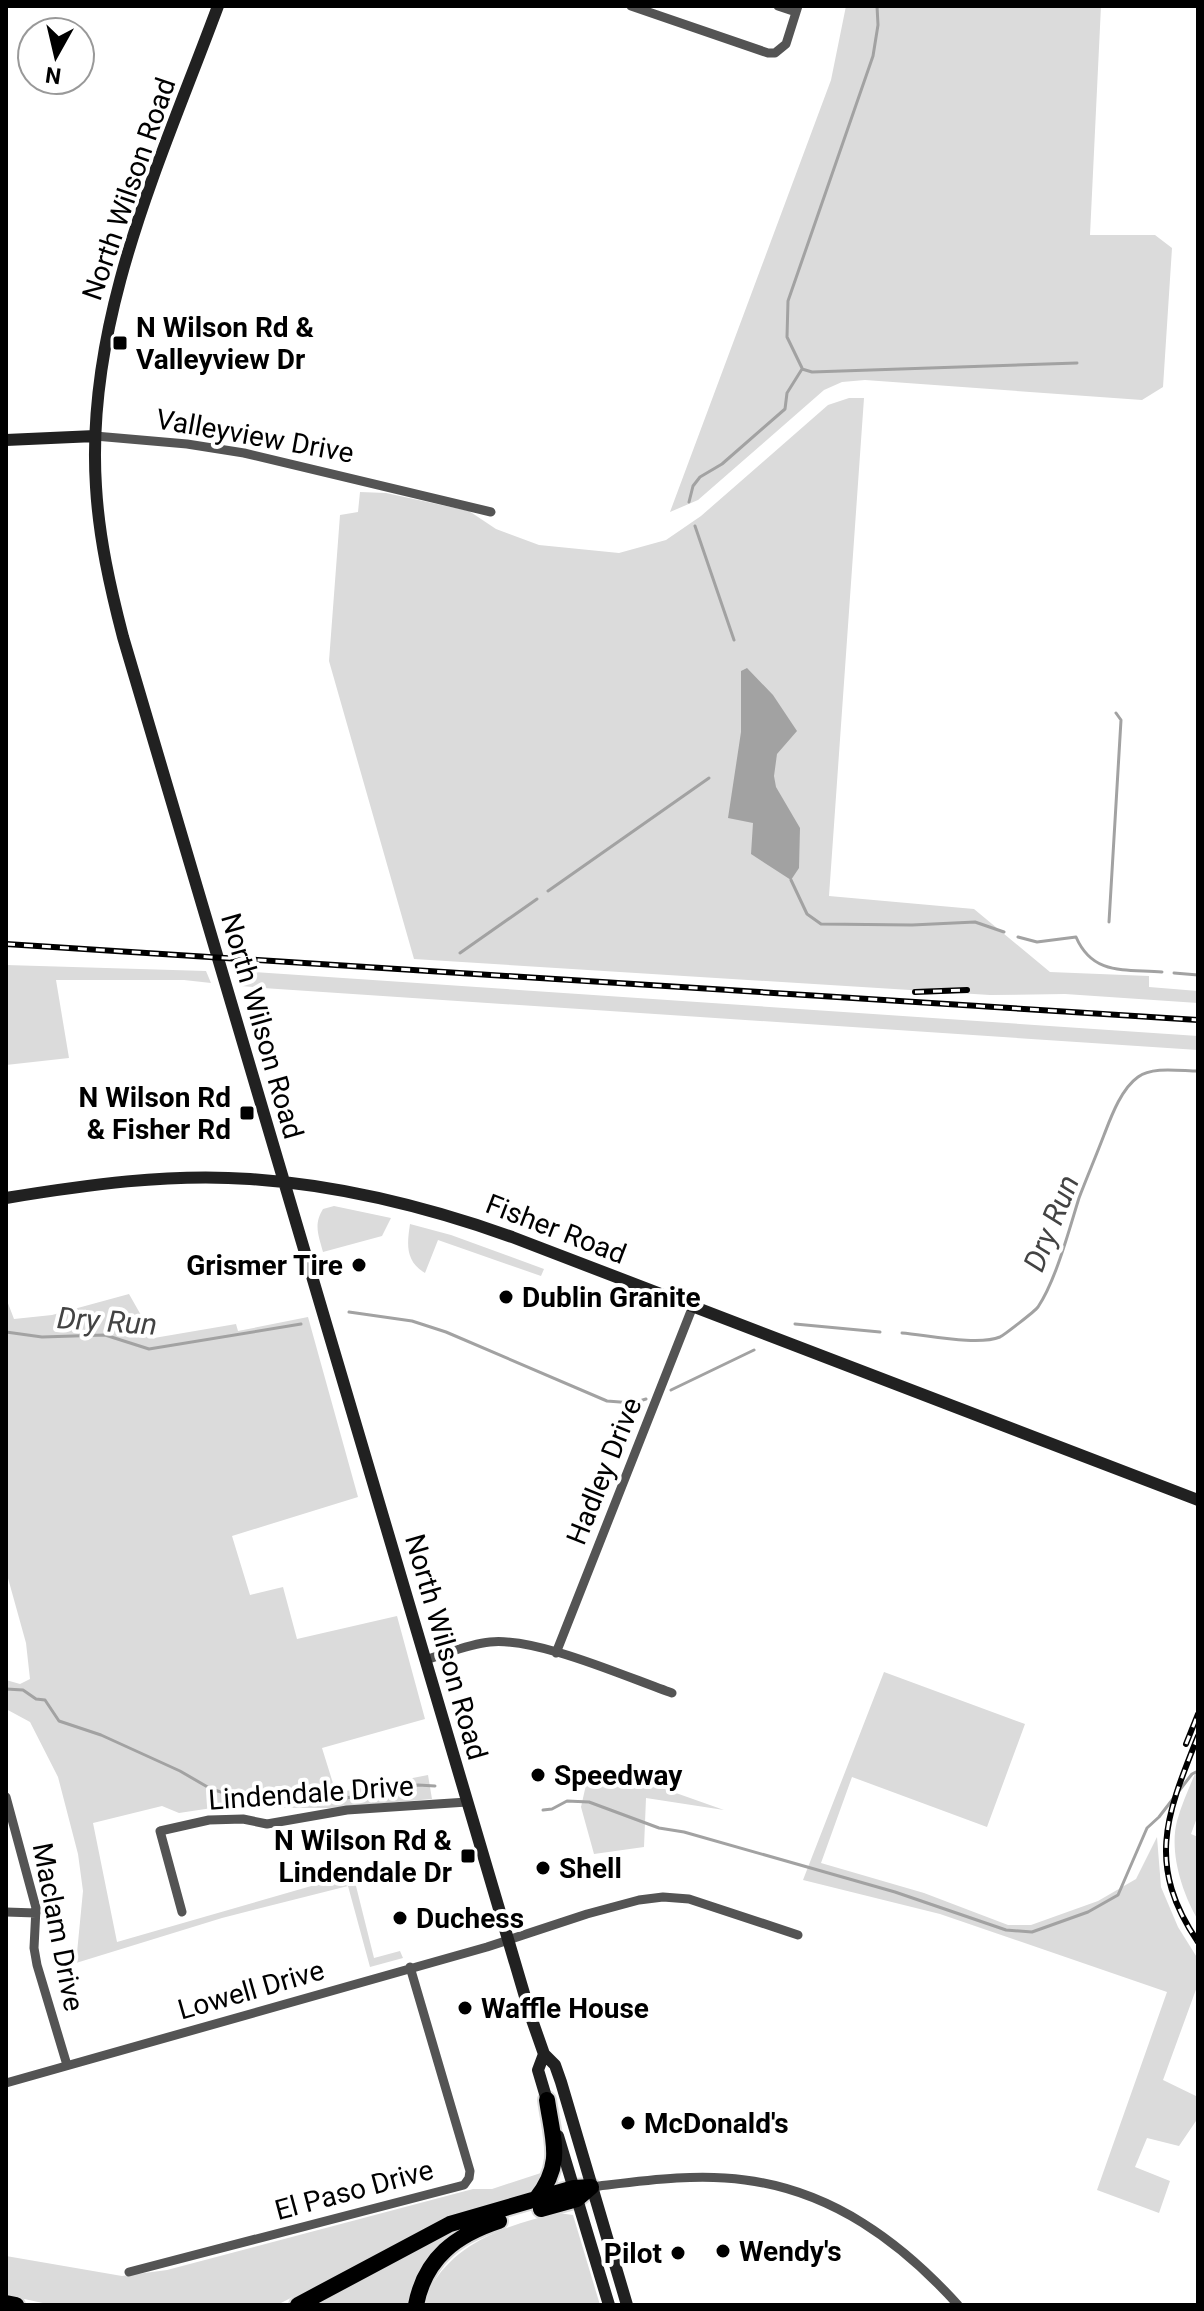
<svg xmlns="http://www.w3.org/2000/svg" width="1204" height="2311" font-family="Roboto,sans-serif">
<rect width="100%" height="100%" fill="#fff"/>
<path fill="#dbdbdb" d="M846,6H1101L1090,235H1155L1172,248L1163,387L1142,400L865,380L842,382L824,390L698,500L670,512L831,80Z
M849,398H864L829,896L974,909L1050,972L1149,976V987L1198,991V1003L1065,994L990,995L414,959L329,661L340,515L358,512L360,492L386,493L469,511L496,529L539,545L619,553L666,540L701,516L828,405Z
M6,965L206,971L211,983L184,980H56L69,1058L6,1065Z
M239,971L1198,1036V1050L263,988L241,986Z
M334,1206L391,1218L382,1236L323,1252C319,1236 313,1225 323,1209Z
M410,1224L451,1235L544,1269L541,1276L438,1240L425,1273C405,1261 407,1244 410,1224Z
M129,1294L154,1338L236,1324L238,1331L308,1317L358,1497L232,1536L250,1595L283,1587L297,1639L397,1616L425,1719L322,1748L336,1793L428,1775L432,1799L329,1808H212L179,1813L162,1806L93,1823L117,1942L353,1874L374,1958L400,1951L403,1958L370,1967L348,1886L222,1918L76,1963L83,1891L78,1854L58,1777L30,1722L6,1709V1680L20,1684L30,1679L26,1643L6,1571V1298L14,1319L52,1315Z
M884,1672L1025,1724L987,1827L852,1777L821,1863L924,1893L1008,1925H1031L1098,1901L1136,1879L1157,1837L1161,1887L1178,1927L1198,1959V1984L1163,2080L1198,2097V2118L1179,2146L1147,2138L1135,2167L1170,2181L1159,2213L1097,2190L1167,1992L940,1914L803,1880Z
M1198,1766V1815L1191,1834L1198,1837V1920C1182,1893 1169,1852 1177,1821C1182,1803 1191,1784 1198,1766Z
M590,1767L625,1775L724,1810L646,1798L644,1847L594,1854L581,1807Z
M547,2171L538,2187L525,2197L484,2204L442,2221L277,2305H52L6,2295V2256L122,2276L167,2270L473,2189H492Z
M558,2213L573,2215L600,2305H423C443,2246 502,2226 558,2213Z
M455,2229L456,2233L420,2273L409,2305H311Z"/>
<path fill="#a2a2a2" d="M747,668L773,695L797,731L777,754L774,776L776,787L800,828L799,868L791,880L751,854L753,823L728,818L741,732V671Z"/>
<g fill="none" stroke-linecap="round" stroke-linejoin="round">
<path stroke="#a2a2a2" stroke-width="3" d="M802,368L787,337L788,301L873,56L878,25L877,6
M689,502L693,486L700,477L722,464L785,409L787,393L802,369L812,372L1077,363
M695,526L734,640
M791,880L807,914L821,924L912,925L975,922L1004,932
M548,891L709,778
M1109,922L1121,720L1116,713
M1018,937L1037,942L1076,937C1093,976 1125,969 1162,972
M460,953L537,899
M1174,973L1198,975
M349,1312L412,1321L446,1332L607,1401L633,1403L646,1399
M795,1324L880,1332
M6,1332L42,1337L105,1335L149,1349L301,1324
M902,1333C927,1335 978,1346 1000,1337C1004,1335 1034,1312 1038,1307C1056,1280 1069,1230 1079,1198C1087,1177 1096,1156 1104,1135C1111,1117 1121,1089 1138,1077C1152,1066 1181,1071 1198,1071
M671,1390L754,1350
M6,1689L23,1690L36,1699L45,1700L59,1721L101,1735L180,1771L211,1789L238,1797L266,1802L346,1798L418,1785L435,1786
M543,1810L552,1809L567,1801L589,1802L659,1828L684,1832L895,1892L1006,1930L1032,1932L1088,1912L1118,1895L1147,1828L1159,1817L1192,1774L1198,1771"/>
<defs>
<path id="highway" d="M536,2199C564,2164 553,2141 547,2100
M541,2209L577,2199L591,2187
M6,2303L16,2305
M298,2305L450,2224L574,2188L591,2187
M416,2305C425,2258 456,2235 499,2221"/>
</defs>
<use href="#highway" stroke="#dbdbdb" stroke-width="20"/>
<path stroke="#545454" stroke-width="9" d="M631,6L768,53H775L786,44L798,6
M778,6L796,12
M95,436L187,444L244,453L491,512
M556,1653L693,1306
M425,1660C446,1654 468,1644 490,1642C537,1637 626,1677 672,1693
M6,1797L36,1908L34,1948L37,1965L67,2065
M6,1912L36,1913
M182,1912L160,1831L209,1820L243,1819L267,1824L347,1810L467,1802
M6,2083L487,1947L587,1914L639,1900L663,1897L689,1899L798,1935
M591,2187C642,2181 695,2173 745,2180C832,2191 901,2242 958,2305
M129,2272L464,2185L469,2178L470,2171L410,1967"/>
<path stroke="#212121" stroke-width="12" d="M218,6C161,160 85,319 96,487C99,538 110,587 123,637L531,2017L544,2054L555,2065L561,2082L627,2305
M6,440L95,436
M6,1198C85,1185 169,1173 250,1179C339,1185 428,1207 512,1237L1198,1500
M544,2054L538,2070L549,2107
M558,2136L609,2305"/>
<use href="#highway" stroke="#000" stroke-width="16"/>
<defs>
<path id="rail" d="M6,944L1198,1020
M915,992L967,990
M1198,1736C1167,1814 1145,1864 1198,1942
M1186,1744L1198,1714"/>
</defs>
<use href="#rail" stroke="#000" stroke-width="6"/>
<use href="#rail" stroke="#fff" stroke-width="3" stroke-dasharray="9" stroke-linecap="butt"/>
</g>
<g fill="#000" stroke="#fff" stroke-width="3">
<rect x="112" y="335" width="16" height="16" rx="4"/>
<rect x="239" y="1105" width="16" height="16" rx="4"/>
<circle cx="359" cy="1265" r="8"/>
<circle cx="506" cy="1297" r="8"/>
<circle cx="538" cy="1775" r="8"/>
<rect x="460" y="1848" width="16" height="16" rx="4"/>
<circle cx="543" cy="1868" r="8"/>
<circle cx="400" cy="1918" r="8"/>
<circle cx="465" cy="2008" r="8"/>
<circle cx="628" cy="2123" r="8"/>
<circle cx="723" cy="2251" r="8"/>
<circle cx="678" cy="2253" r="8"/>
</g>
<g text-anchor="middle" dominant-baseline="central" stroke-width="8" stroke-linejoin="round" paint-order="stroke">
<g font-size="28" fill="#000" stroke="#fff">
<text transform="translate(129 189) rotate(-71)">North Wilson Road</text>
<text transform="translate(255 436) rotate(10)">Valleyview Drive</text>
<text transform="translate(262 1026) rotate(74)">North Wilson Road</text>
<text transform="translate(556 1229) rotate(21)">Fisher Road</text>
<text transform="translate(604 1471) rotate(-68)">Hadley Drive</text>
<text transform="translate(446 1647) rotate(74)">North Wilson Road</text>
<text transform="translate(311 1793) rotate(-4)">Lindendale Drive</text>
<text transform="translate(58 1927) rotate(79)">Maclam Drive</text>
<text transform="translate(251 1990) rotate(-16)">Lowell Drive</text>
<text transform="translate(354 2190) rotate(-15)">El Paso Drive</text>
</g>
<g font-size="28" font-weight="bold" fill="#000" stroke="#fff" text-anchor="start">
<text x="136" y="327">N Wilson Rd &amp;<tspan x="136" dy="32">Valleyview Dr</tspan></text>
<text x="231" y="1097" text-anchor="end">N Wilson Rd<tspan x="231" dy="32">&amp; Fisher Rd</tspan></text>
<text x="343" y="1265" text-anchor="end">Grismer Tire</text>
<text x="522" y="1297">Dublin Granite</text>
<text x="554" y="1775">Speedway</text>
<text x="452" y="1840" text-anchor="end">N Wilson Rd &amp;<tspan x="452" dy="32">Lindendale Dr</tspan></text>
<text x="559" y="1868">Shell</text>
<text x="416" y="1918">Duchess</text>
<text x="481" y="2008">Waffle House</text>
<text x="644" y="2123">McDonald's</text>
<text x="739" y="2251">Wendy's</text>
<text x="662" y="2253" text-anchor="end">Pilot</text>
</g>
<g font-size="30" font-style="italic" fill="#434343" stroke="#fff">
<text transform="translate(1051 1223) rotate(-68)">Dry Run</text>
<text transform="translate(107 1321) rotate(4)">Dry Run</text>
</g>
</g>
<rect width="1204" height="2311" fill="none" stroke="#000000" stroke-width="16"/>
<g transform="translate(56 56) rotate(188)"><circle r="38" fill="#ffffff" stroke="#999999" stroke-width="2"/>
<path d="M0-6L14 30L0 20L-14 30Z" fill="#000000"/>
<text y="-12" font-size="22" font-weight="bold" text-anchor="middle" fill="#000000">N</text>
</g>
</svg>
